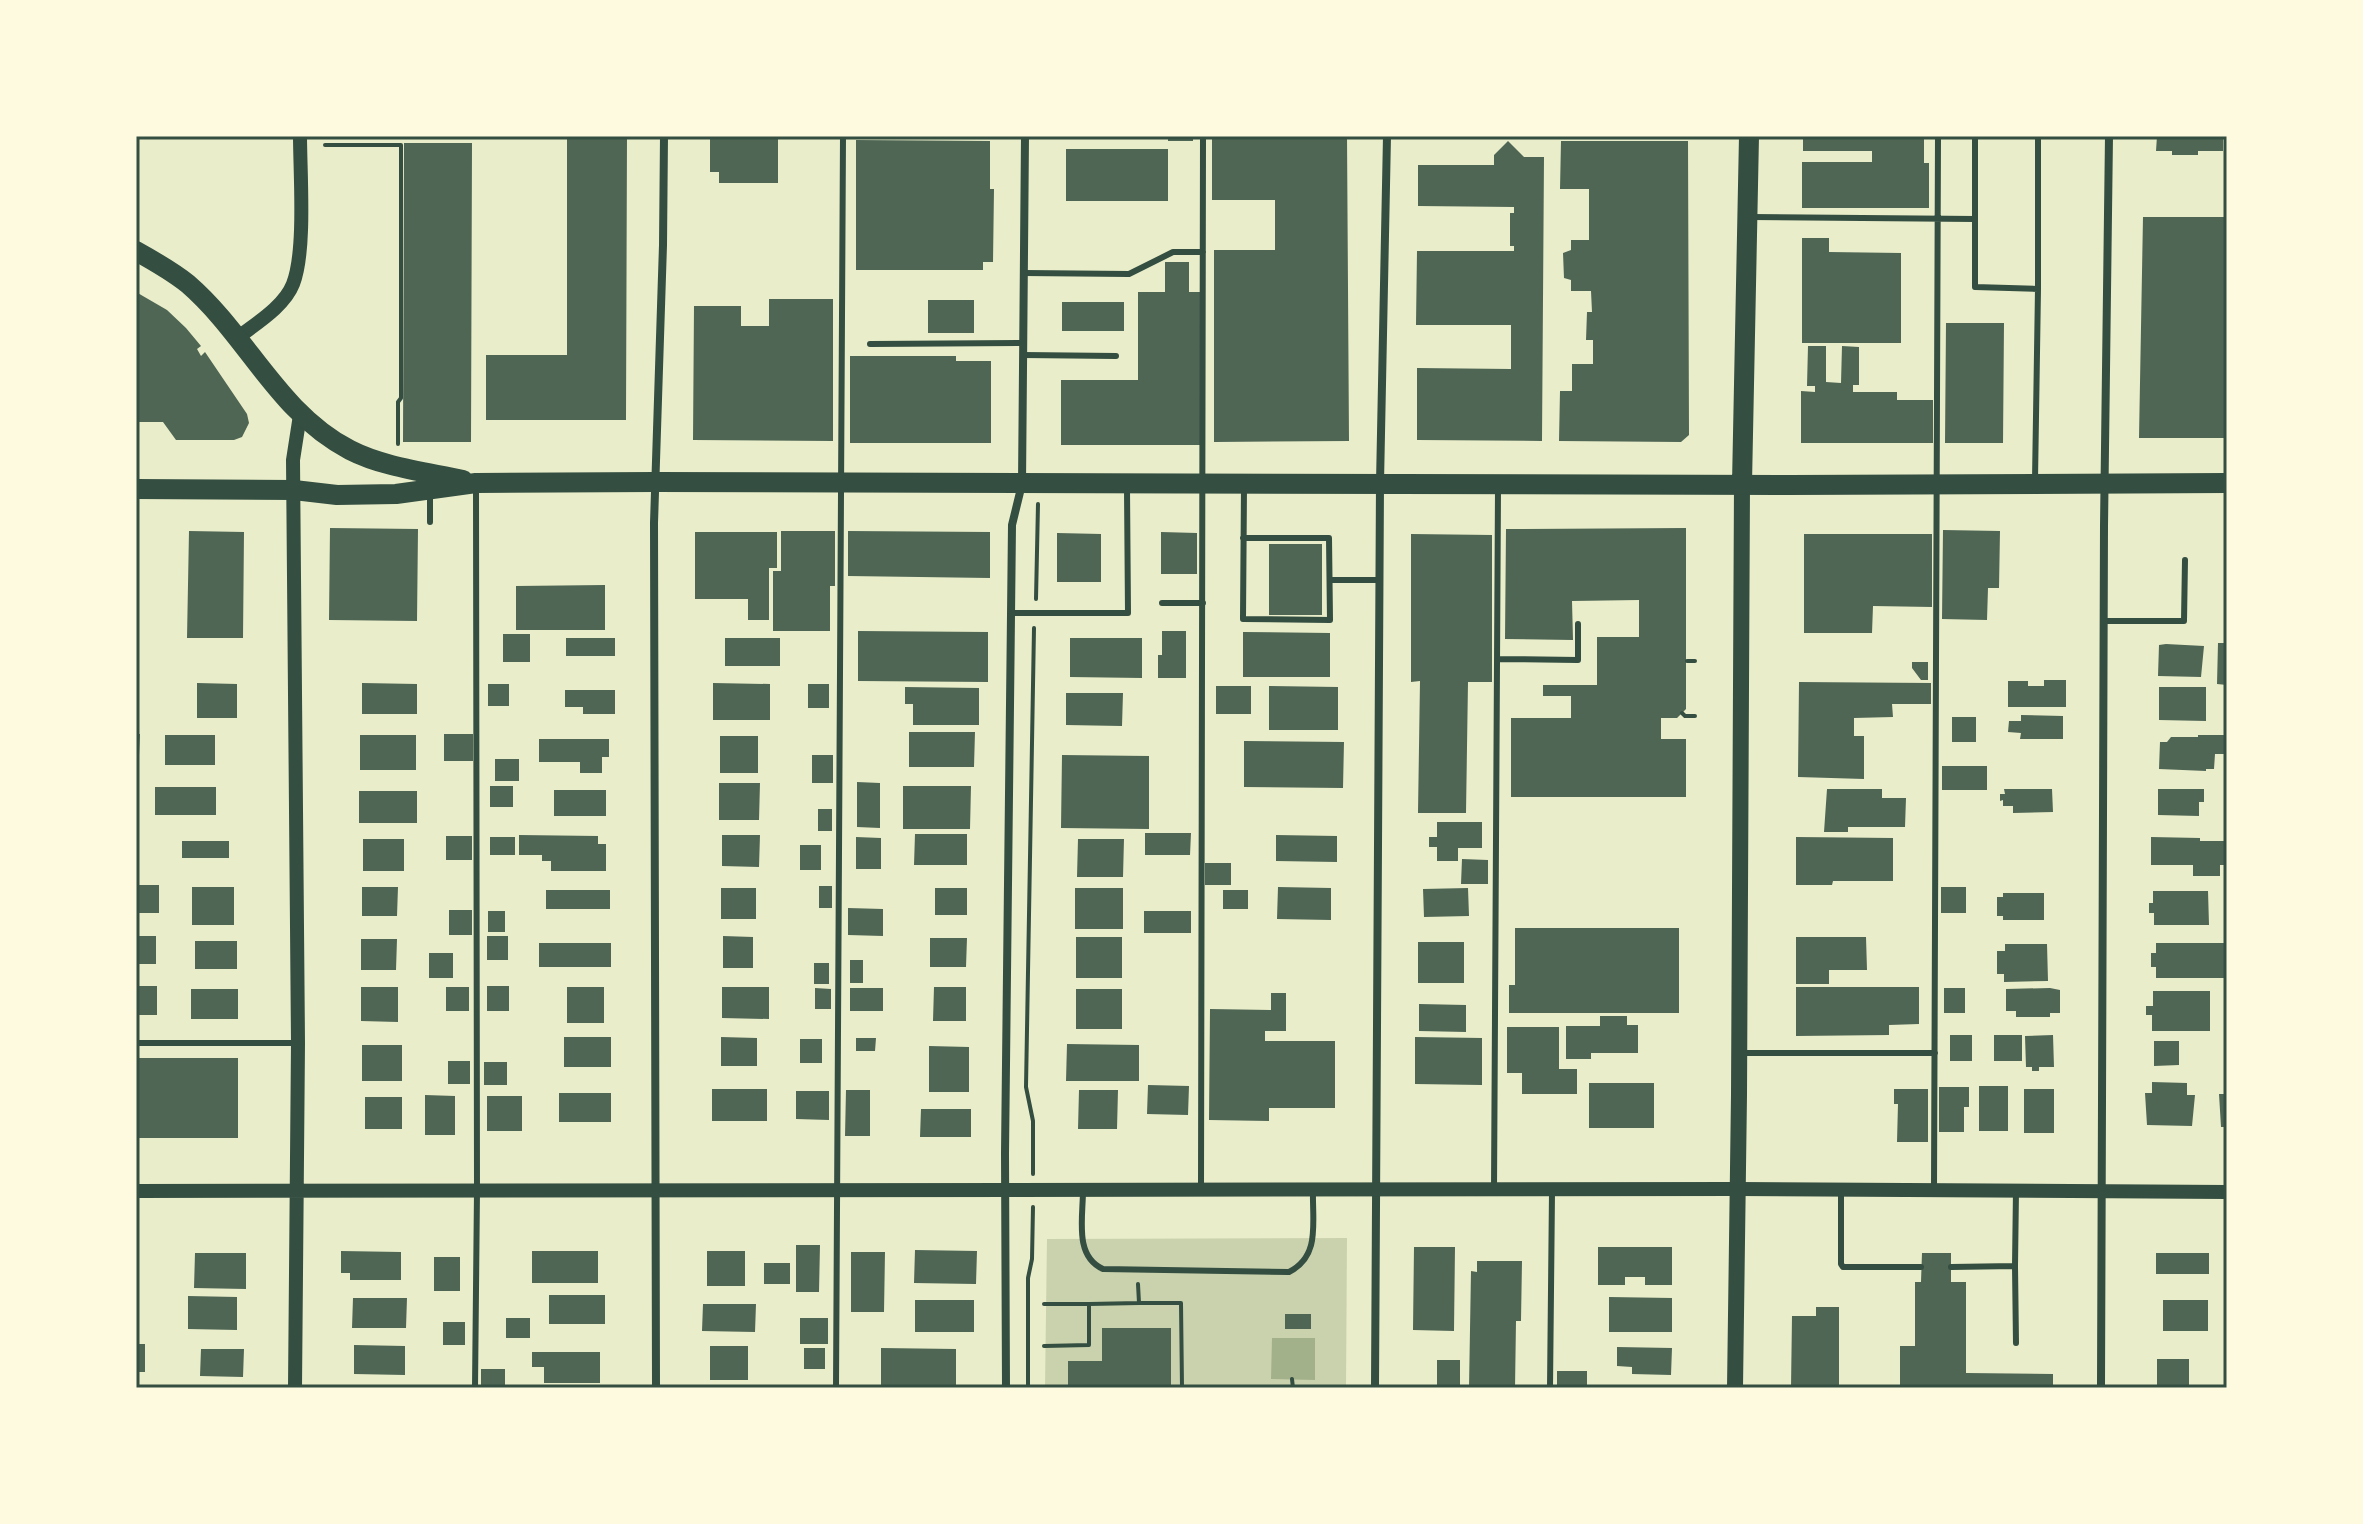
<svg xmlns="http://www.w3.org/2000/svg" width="2363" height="1524" font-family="'Golos Text',sans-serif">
<rect width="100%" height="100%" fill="#e9edc9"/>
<path fill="#cad2ad" d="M1347,1238L1346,1388H1045L1047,1239Z"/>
<path fill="#a3b18a" d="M1272,1338H1315V1380L1271,1379Z"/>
<path fill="#4f6655" d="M567,136H627L626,420H486V355H567Z
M710,136H778V183H719V172H710Z
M1168,136H1193V141H1168Z
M1212,136H1347L1349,441L1214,442V250H1275V200H1212Z
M1803,136H1924V163H1929V208H1802V162H1872V151H1803Z
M2157,136H2223V151H2198V155H2172V151H2156Z
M856,140L990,141V189H994L993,262H983V270H856Z
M1508,141L1524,157H1544L1542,441L1417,440V368L1511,369V325H1416L1417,251H1514V246H1510V213H1514V207L1418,206V165H1494V155Z
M1561,141H1688L1689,435L1681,442L1559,441L1560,391H1572V364H1593V340H1586L1587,312H1592L1591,291H1571V280L1564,278L1563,253L1571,250V240H1589V189H1560Z
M404,143H472L471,442H403Z
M1066,149H1168V201H1066Z
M2143,217H2227V438H2139Z
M1802,238H1829V252L1901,253V343H1802Z
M1165,262H1189V292H1200V445H1061V380H1138V292H1165Z
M136,292L167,310L186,328L201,346L197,349L201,356L205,352L247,414L249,423L242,437L234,440H176L163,422H136Z
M769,299H833V441L693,440L694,306H741V326H769Z
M928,300H974V333H928Z
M1062,302H1124V331H1062Z
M1946,323H2004L2003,443H1945Z
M1808,346H1826V382L1841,383L1842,346L1859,347V385H1853V392H1897V400H1933V443H1801V391L1815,392V386H1807Z
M850,356H956V361H991V443H850Z
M330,528L418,529L417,621L329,620Z
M1686,528V709L1677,718H1661V739H1686V797H1511V718H1571V696H1543V685H1597V637H1639V600L1572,601L1573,640L1505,639L1506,529Z
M1943,530L2000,531L1999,588H1988L1987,620L1942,619Z
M189,531L244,532L243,638H187Z
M781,531H835V586H830V631H773V571H781Z
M848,531L990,532V578L848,576Z
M695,532H777V568H769V620H748V599H695Z
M1161,532L1197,533V574H1161Z
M1057,533L1101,534V582H1057Z
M1411,534L1492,535V682H1468L1466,813H1418L1420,681L1411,682Z
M1804,534H1932V607L1873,606L1872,633H1804Z
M1269,544H1322V615H1269Z
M605,585V630H516V586Z
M858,631L988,632V682L858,681Z
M1162,631H1186V678H1158V655H1162Z
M1243,632L1330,633V677H1243Z
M503,634H530V662H503Z
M566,638H615V656H566Z
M725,638H780V666H725Z
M1070,638H1142V678L1070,677Z
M2218,643H2227V685L2217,684Z
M2166,644L2204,646L2201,677L2158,676L2159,645Z
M1912,662H1928V680H1921L1912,668Z
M2044,680H2066V707H2008V681H2028V686H2044Z
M1799,682L1931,683V704H1892L1893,717L1854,718V736H1864V779L1798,777Z
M197,683L237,684V718H197Z
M362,683L417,684V714H362Z
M713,683L770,684V720H713Z
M488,684H509V706H488Z
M808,684H829V708H808Z
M1216,686H1251V714H1216Z
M1269,686L1338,687V730H1269Z
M905,687L979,688V725H913V704H905Z
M2159,687H2206V721L2159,720Z
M565,690H615V714H583V707H565Z
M1066,693H1123L1122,726L1066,725Z
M2021,715L2063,716V739H2020L2021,733L2008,732L2009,721H2021Z
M1952,717H1976V742H1952Z
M909,732H975L974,767H909Z
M136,734H140L139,755H136Z
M444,734H473V761H444Z
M165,735H215V765H165Z
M360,735H416V770H360Z
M2198,735H2227V754H2215L2214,769H2206V771L2159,769L2160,742H2167L2171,737H2198Z
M720,736H758V773H720Z
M539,739H609V757H602V773H580V762H539Z
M1244,741L1344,742L1343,788L1244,787Z
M812,755H833V783H812Z
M1062,755L1149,756V829L1061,828Z
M495,759H519V781H495Z
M1942,766H1987V790H1942Z
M857,782L880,783V828L857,827Z
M719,783H760L759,820H719Z
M490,786H513V807H490Z
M903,786H971L970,829H903Z
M155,787H216V815H155Z
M1827,789H1882V798H1906L1905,827H1848V832H1824Z
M2004,789H2052L2053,812L2013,813V806H2003V800L2000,801V794H2005Z
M2158,789H2204V802H2199V816L2158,815Z
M554,790H606V816H554Z
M359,791H417V823H359Z
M818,809H832V831H818Z
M1437,822H1482V848H1458V861H1437V847H1429V837H1437Z
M1145,833H1191L1190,855H1145Z
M915,834H967V865H914Z
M519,835L598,836V844H606V871H551V861H542V855H519Z
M722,835H760L759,867L722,866Z
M1276,835L1337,836V862L1276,861Z
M446,836H472V860H446Z
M490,837H515V855H490Z
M856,837L881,838V869H856Z
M1796,837L1893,838V881H1833L1832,885H1796Z
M2151,837L2200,838V841H2227V865H2220V876H2193V865H2151Z
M363,839H404V871H363Z
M1078,839H1124L1123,877H1077Z
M182,841H229V858H182Z
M800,845H821V870H800Z
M1462,859L1488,860V884H1461Z
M1205,863H1231V885H1205Z
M136,885H159V913H136Z
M819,886H832V908H819Z
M192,887H234V925H192Z
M362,887H398L397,916H362Z
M1278,887L1331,888V920L1277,919Z
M1941,887H1966V913H1941Z
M721,888H756V919H721Z
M935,888H967V915H935Z
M1075,888H1123V929H1075Z
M1468,888L1469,916L1424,917L1423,889Z
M546,890H610V909H546Z
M1223,890H1248V909H1223Z
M2153,891H2208L2209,925H2154V913H2149V903H2153Z
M2003,893H2044V920H2003V916H1997V897H2003Z
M848,908L883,909V936L848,935Z
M449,910H472V935H449Z
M488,911H505V932H488Z
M1144,911H1191V933H1144Z
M1515,928H1679V1013H1509V985H1515Z
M136,936H156V964H136Z
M487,936H508V960H487Z
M723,936L753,937V968H723Z
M1076,937H1122V978H1076Z
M1796,937H1866L1867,970H1829V984H1796Z
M930,938H967L966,967H930Z
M361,939H397L396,970H361Z
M195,941H237V969H195Z
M1418,942H1464V983H1418Z
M539,943H611V967H539Z
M2156,943H2227V978H2156V967H2151V953H2156Z
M2005,944H2047L2048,981L2004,982V974H1997V951H2005Z
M429,953H453V978H429Z
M850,960H863V983H850Z
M814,963H829V984H814Z
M136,986H157V1015H136Z
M487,986H509V1011H487Z
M361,987H398V1022L361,1021Z
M446,987H469V1011H446Z
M567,987H604V1023H567Z
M722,987H769V1019L722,1018Z
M934,987H966V1021H933Z
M1796,987H1919V1024L1889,1025V1035L1796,1036Z
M815,988L831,989V1009H815Z
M850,988H883V1011H850Z
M1944,988H1965V1013H1944Z
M2050,988L2060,990V1013H2050V1017H2016V1011H2006V989Z
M191,989H238V1019H191Z
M1076,989H1122V1029H1076Z
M2153,991H2210V1031H2152V1015H2146V1006H2153Z
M1271,993H1286V1031H1265V1041H1335V1108H1269V1121L1209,1120L1210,1009L1271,1010Z
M1419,1004L1466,1005V1032L1419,1031Z
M1600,1016H1627V1025H1638V1053H1591V1059H1566V1026H1600Z
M1507,1027H1559V1069H1577V1094H1522V1073H1507Z
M1950,1035H1972V1061H1950Z
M1994,1035H2022V1061H1994Z
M2053,1035L2054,1067H2039V1071H2032V1067H2026L2025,1036Z
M564,1037H611V1067H564Z
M721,1037L757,1038V1066H721Z
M1415,1037L1482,1038V1085L1415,1084Z
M856,1038H876L875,1051H856Z
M800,1039H822V1063H800Z
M2154,1041H2179V1065L2154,1066Z
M1067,1044L1139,1045V1081H1066Z
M362,1045H402V1081H362Z
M929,1046L969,1047V1092H929Z
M136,1058H238V1138H136Z
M448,1061H470V1084H448Z
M484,1062H507V1085H484Z
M2152,1082L2187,1083V1095H2195L2192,1126L2147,1125L2145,1093H2152Z
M1589,1083H1654V1128H1589Z
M1148,1085L1189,1086L1188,1115L1147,1114Z
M1979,1086H2008V1131H1979Z
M1939,1087H1969V1107H1964V1132H1939Z
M712,1089H767V1121H712Z
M1894,1089H1928V1142H1897L1898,1104H1894Z
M2024,1089H2054V1133H2024Z
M846,1090H870V1136H845Z
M1079,1090H1118L1117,1129H1078Z
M796,1091H829V1120L796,1119Z
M559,1093H611V1122H559Z
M2219,1094H2227V1127H2221Z
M425,1095L455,1096V1135H425Z
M487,1096H522V1131H487Z
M365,1097H402V1129H365Z
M921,1109H971V1137H920Z
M796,1245H820L819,1292H796Z
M1414,1247H1455L1454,1331L1413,1330Z
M1598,1247H1672V1285H1645V1277H1625V1285H1598Z
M915,1250L977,1251L976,1284L914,1283Z
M341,1251L401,1252V1280H350V1273H341Z
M532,1251H598V1283H532Z
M707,1251H745V1286H707Z
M851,1252H885L884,1312H851Z
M195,1253H246V1289L194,1288Z
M1922,1253H1951V1282H1966V1373L2053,1374V1388H1900V1346H1915V1282H1921Z
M2156,1253H2209V1274H2156Z
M434,1257H460V1291H434Z
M1477,1261H1522L1521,1321H1516L1515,1388H1469L1471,1271L1477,1272Z
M764,1263H790V1284H764Z
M549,1295H605V1324H549Z
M188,1296L237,1297V1330L188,1329Z
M1609,1297L1672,1298V1332H1609Z
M353,1298H407L406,1328H352Z
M915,1300H974V1332H915Z
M2163,1300H2208V1331H2163Z
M703,1304H756L755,1332L702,1331Z
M1816,1307H1839V1388H1791L1792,1316H1816Z
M1285,1314H1311V1329H1285Z
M506,1318H530V1338H506Z
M800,1318H828V1344H800Z
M443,1322H465V1345H443Z
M1102,1328H1171V1388H1068V1361H1102Z
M136,1344H145V1372H136Z
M354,1345L405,1346V1375L354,1374Z
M710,1346H748V1380H710Z
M1617,1347L1672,1348L1671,1375L1632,1374V1367L1617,1366Z
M804,1348H825V1369H804Z
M881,1348L956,1349V1388H881Z
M201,1349H244L243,1377L200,1376Z
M532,1352H600V1383H544V1367H532Z
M2157,1359H2189V1387H2157Z
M1437,1360H1460V1388H1437Z
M481,1369H505V1388H481Z
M1557,1371H1587V1388H1557Z"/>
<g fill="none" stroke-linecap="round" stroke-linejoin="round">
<path stroke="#344e41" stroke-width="4" d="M325,145H401V398L398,402V444
M1036,599L1038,504
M1687,661H1695
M1682,713L1685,716H1695
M1033,1174V1121L1026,1087L1034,628
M1138,1284L1139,1303H1181L1182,1388
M1044,1304H1089
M1044,1346L1089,1345V1304L1139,1303
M1292,1379L1293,1388
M1028,1388V1278L1032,1259L1033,1207"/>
<path stroke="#344e41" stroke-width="6" d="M1975,136V287L2038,289V136
M1751,217L1975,219
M1024,273L1129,274L1173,252H1203
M870,344L1023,343
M1023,355L1116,356
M2035,480L2038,289
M430,494V522
M1243,538H1329L1330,620L1243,619L1244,487
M1330,580H1380
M1162,603H1203
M1012,613H1128L1127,489
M2104,621H2184L2185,560
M1498,659L1578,660V624
M136,1043H296
M1739,1053H1935
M1201,1188L1203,136
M1934,1188L1938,136
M1083,1190C1083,1218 1074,1256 1103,1269L1289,1272C1321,1256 1312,1222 1313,1190
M1494,1190L1498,489
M1841,1190V1264L1843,1267H1921
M2015,1266L2016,1343
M1951,1267L2015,1266L2016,1190
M475,1388L477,1191L476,488
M836,1388L843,136
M1550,1388L1552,1192"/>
<path stroke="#344e41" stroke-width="8" d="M656,1388L654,523L663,245L664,136
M1006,1388L1005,1154L1012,525L1022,484L1025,136
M1375,1388L1380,483L1387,136
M2101,1388L2104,526L2109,136"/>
<path stroke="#344e41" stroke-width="14" d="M236,339C255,324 284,307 293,284C306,251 300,173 300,136
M136,1191L1738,1189L2227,1192
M295,1388L298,1043L293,460L300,415"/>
<path stroke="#344e41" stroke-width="16" d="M1735,1388L1739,1095L1742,484"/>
<path stroke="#344e41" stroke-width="20" d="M136,251C154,261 172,271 188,284C247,335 278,413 350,450C383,467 426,472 463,480
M1742,484L1749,136
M136,489L294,490L337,495L396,494L476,483L655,482L1790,485L2227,483"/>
</g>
<rect width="2363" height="1524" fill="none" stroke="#fefae0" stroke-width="276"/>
<rect x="138" y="138" width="2087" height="1248" fill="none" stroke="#344e41" stroke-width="3"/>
</svg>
